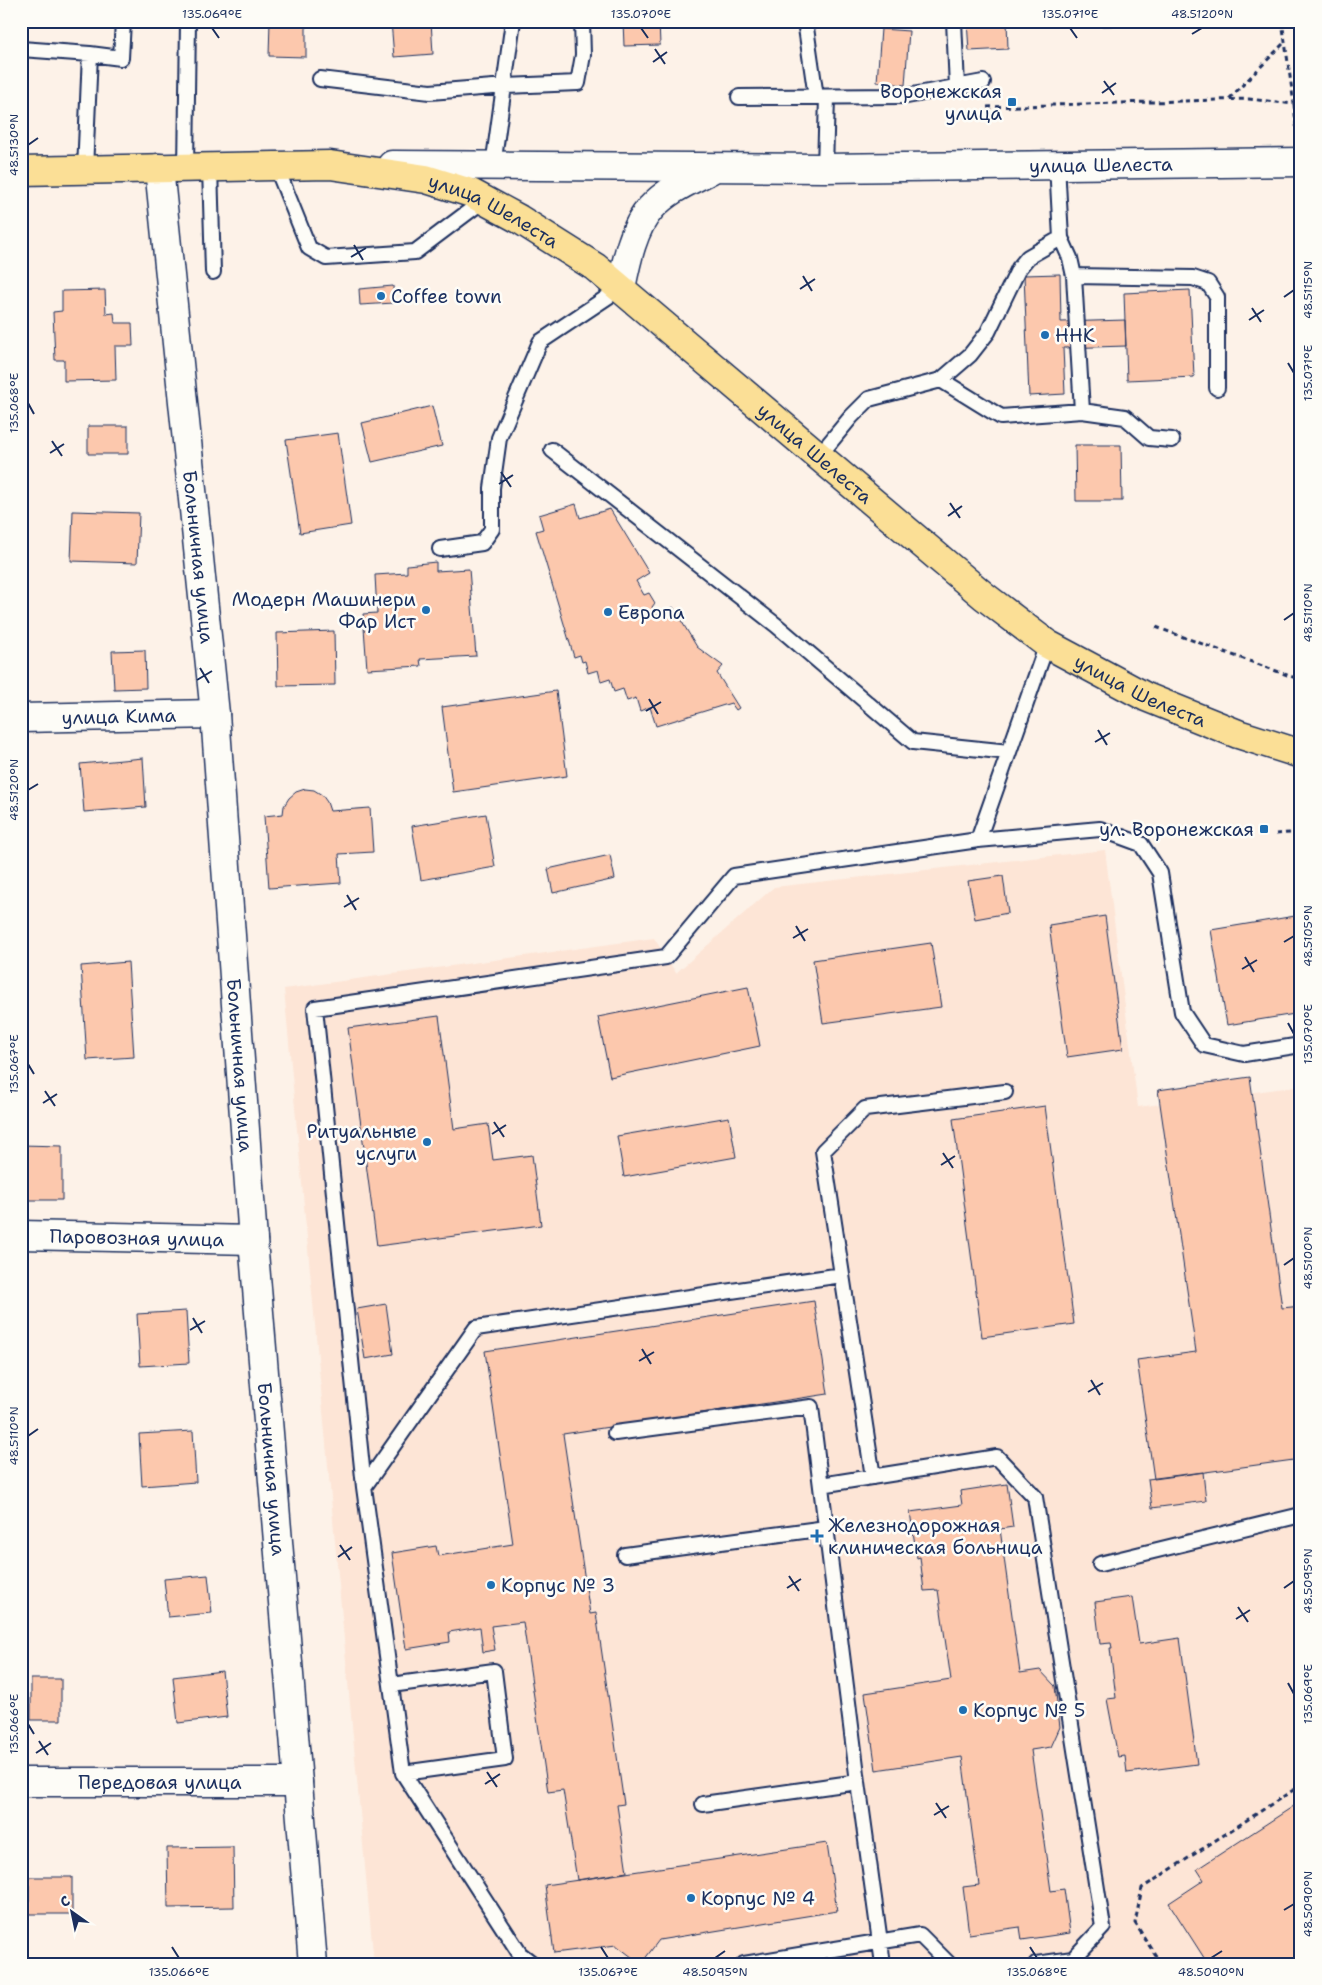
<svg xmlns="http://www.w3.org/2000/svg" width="1322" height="1985" font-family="'Shantell Sans',sans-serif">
<rect width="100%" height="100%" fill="#fdf2e8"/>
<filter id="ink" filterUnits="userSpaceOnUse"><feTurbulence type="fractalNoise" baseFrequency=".02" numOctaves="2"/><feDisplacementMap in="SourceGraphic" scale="10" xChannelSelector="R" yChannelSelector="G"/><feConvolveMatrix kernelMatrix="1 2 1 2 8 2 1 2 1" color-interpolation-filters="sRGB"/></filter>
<g filter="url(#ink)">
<path fill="#fde5d6" d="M1105,850L1138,1107L1301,1086V1964H374L284,989L654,938L676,973L774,887Z"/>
<path fill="#fcc8ad" stroke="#1b2f5e" d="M270,21H332V23H306V57L269,56Z
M391,21H431L433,54L394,57Z
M623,21H659L660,45L624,46Z
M917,21H942V26L917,27Z
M967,21H1007L1008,49L969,51Z
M1098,21H1140V25L1098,26Z
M881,29L909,31L905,85L877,82Z
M1060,274L1061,322L1125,320L1126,346L1063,348L1065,394L1029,396L1024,275Z
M393,286L394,303L360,305L359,289Z
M105,290L106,314L114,313L115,323H132L133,346H115L116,380L64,381V360H55L53,312L62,311V291Z
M1190,290L1194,377L1127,380L1124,293Z
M432,406L442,446L372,462L362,423Z
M88,426H128V454H88Z
M338,433L351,525L300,533L286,440Z
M1075,445H1121L1122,501H1076Z
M576,504L580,518L610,509L649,573L636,581L644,595L649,593L655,603L652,607L658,617L673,607L697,647L723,666L717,673L739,708L736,710L731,703L656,726L650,707L640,711L636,698L627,701L623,689L614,692L610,679L601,682L598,670L588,673L585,661L582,662L580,655L574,657L536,531L543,529L539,515Z
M73,511L139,513L137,563L71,561Z
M436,562V571L469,569L476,656L420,659L421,666L367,669L363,614L377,613L375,575L407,573V565Z
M334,631L335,685L278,686L277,633Z
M145,650L146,688L114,689L112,651Z
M556,691L567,776L453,792L442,707Z
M143,758L146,807L84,812L80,764Z
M305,789L314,790L322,795L327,802L330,811L370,808L373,852L339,854L341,883L269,888L264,816L283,814L284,806L289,798L296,792Z
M486,814L495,867L421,880L412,826Z
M610,855L615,879L553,893L548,869Z
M1003,876L1008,913L975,919L968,881Z
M1301,915V1013L1227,1025L1211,930Z
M1105,916L1123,1049L1067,1057L1049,925Z
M931,943L941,1007L823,1023L813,960Z
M128,962L134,1057L87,1060L81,966Z
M748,987L760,1046L610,1077L598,1017Z
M439,1016L454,1129L488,1124L493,1160L532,1155L541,1225L377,1246L348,1028Z
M1250,1077L1282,1308L1301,1306V1459L1154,1479L1137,1360L1196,1352L1158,1090Z
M1045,1106L1074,1324L982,1337L953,1119Z
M729,1117L736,1157L624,1177L617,1136Z
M21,1145L62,1146V1200H21Z
M814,1301L828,1394L563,1434L590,1614L596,1613L624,1804L617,1805L627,1872L577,1880L563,1790L548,1792L523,1622L491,1626L495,1650L483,1652L480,1627L449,1632L450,1642L406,1649L392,1553L436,1546L438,1556L513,1544L485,1351Z
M386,1304L393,1354L365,1359L357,1309Z
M186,1311L189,1363L140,1366L137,1314Z
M193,1431L196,1482L142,1486L139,1434Z
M1203,1472L1206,1501L1152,1508L1148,1479Z
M1007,1484L1013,1527L1000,1529L1020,1673L1040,1670L1055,1686L1060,1727L1051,1747L1031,1750L1051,1891L1064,1889L1070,1933L1022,1940L1020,1927L969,1934L963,1887L979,1885L962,1757L876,1770L865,1693L951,1680L938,1590L924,1591L920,1557L917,1558L910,1512L962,1505L960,1491Z
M208,1575L212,1613L168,1617L164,1579Z
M1132,1597L1139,1644L1180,1638L1197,1764L1127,1773L1125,1756L1118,1757L1107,1699L1116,1698L1110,1648H1112L1111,1643L1100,1644L1095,1602Z
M222,1671L227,1717L178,1723L173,1677Z
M31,1679H61V1720H31Z
M1300,1802L1301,1954L1285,1964H1257L1254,1960L1249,1964H1208L1169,1903L1204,1880L1197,1869Z
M827,1843L837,1911L659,1940L641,1964L616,1945L554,1953L545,1885Z
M233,1847L234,1907L168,1908L167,1848Z
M29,1877H72V1914H29Z"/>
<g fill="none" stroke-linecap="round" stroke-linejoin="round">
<defs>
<path id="service" d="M805,21L816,97
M954,21L957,87
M21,49L90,54L85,170
M90,54L121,58L123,21
M320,79L430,92L506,86L578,83L583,55L582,21
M739,97L907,96L983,82
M276,166L309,248L326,258L415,252L484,200
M493,166L513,21
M210,167L213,272
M186,168L188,21
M825,168L827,97
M1074,276L1193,278L1208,283L1217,297V388
M941,380L1001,417L1082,411L1074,276L1070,258L1061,238L1057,164
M1082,411L1125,417L1149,438L1172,440
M552,450L776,625L913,742L1009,752
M818,457L851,417L869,399L941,380L970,355L988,332L1019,268L1028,257L1061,238
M440,549L482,543L492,529V488L499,438L540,342L621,288
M978,840L1100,829L1141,844L1160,873L1182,1012L1204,1045L1244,1054L1301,1045
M615,1433L811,1407L858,1782L883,1964
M873,1477L823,1151L865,1109L1005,1092
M821,1485L997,1457L1035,1497L1103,1927L1073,1959L1036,1964
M364,1487L315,1008L666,957L734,876L978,840L1047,644
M625,1555L826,1528
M1100,1564L1301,1515
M391,1685L494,1671L505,1759L403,1773
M703,1804L858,1782
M533,1964L520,1954L403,1773L364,1487L476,1328L842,1275
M744,1964L920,1935L949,1964"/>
<g id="minor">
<path id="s1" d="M159,168L215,714L253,1240L313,1964"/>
<path id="s2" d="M21,718L215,714"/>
<path id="s3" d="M21,1235L253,1240"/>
<path id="s4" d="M21,1782H298"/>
</g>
<g id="secondary">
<path id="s5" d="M392,165L825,168L1301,162"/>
<path d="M621,288C626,263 633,227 651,208C667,190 689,181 710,170"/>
</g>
<g id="primary">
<path id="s6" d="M21,171L330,165L426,179L471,193L519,219L595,267L984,596L1047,644L1146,697L1238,734L1301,754"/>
</g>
</defs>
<use href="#service" stroke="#1b2f5e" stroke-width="18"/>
<use href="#minor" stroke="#1b2f5e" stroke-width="31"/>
<use href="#secondary" stroke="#1b2f5e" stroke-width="31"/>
<use href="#primary" stroke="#1b2f5e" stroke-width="31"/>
<path stroke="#1b2f5e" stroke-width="3" stroke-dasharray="5 4" stroke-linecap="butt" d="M1229,99L1284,43
M1294,104L1297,133
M987,107L1249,99L1294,104L1282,21
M1156,627L1301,680
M1276,834L1301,832
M1161,1964L1135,1923L1142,1888L1301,1785
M1297,1964L1301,1961"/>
<use href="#service" stroke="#fdfcf7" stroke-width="14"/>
<use href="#minor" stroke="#fdfcf7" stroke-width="28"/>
<use href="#secondary" stroke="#fdfcf7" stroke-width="28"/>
<use href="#primary" stroke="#fbdf96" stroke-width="28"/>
</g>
</g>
<path fill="none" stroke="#1b2f5e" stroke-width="2" d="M212,28L219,38M641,28L648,38M1070,28L1077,38M1192,34L1202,28M655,49L665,64M653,62L667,52M1104,81L1114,95M1102,93L1116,83M28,145L38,138M354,245L363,260M351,257L366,248M803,276L812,291M800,289L815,279M1284,297L1294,290M1252,308L1261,322M1249,320L1264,310M1288,363L1294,373M28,403L34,414M52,441L62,456M50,453L64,444M501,472L511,487M499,484L513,475M950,503L960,518M948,516L962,506M1284,620L1294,613M200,668L209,683M197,680L212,671M649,699L658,714M646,711L661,702M1098,730L1107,745M1095,742L1110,733M28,790L38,784M347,895L356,910M344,907L359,898M796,926L805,941M793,938L808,929M1284,942L1294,936M1245,957L1254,972M1242,969L1257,960M1288,1023L1294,1034M28,1064L34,1074M45,1091L55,1106M43,1103L57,1094M494,1122L504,1137M492,1134L506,1125M943,1153L953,1168M941,1165L955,1156M1284,1265L1294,1258M193,1318L202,1333M190,1330L205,1321M642,1349L651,1364M639,1361L654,1352M1091,1380L1100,1395M1088,1392L1103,1383M28,1436L38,1429M340,1545L350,1560M338,1557L352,1547M789,1576L799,1591M787,1588L801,1579M1284,1588L1294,1581M1238,1607L1248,1622M1236,1619L1250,1610M1288,1683L1294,1694M28,1724L34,1734M39,1741L48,1755M36,1753L51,1743M487,1772L497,1787M485,1784L500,1774M936,1803L946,1818M934,1815L949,1806M1284,1910L1294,1904M172,1947L179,1958M601,1947L608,1958M1030,1947L1037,1958M715,1958L725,1951M1211,1958L1222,1951"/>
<g fill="#1f6fb2" stroke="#fdfcf7" stroke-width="2">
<rect x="1007" y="97" width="10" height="10" rx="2.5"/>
<circle cx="381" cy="296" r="5"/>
<circle cx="1045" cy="335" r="5"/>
<circle cx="426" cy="610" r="5"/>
<circle cx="608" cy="612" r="5"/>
<rect x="1259" y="824" width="10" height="10" rx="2.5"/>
<circle cx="427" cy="1142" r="5"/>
<path d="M814.5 1528.5h5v5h5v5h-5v5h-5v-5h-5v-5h5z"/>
<circle cx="491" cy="1585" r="5"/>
<circle cx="963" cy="1710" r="5"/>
<circle cx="691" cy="1898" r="5"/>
</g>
<g text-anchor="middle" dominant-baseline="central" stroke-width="5" stroke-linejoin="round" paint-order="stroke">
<g font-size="19" fill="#1b2f5e" stroke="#fdfcf7" text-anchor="start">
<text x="1002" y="91" text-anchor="end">Воронежская<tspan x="1002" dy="22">улица</tspan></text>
<text x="391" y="296">Coffee town</text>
<text x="1055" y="335">ННК</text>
<text x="416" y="599" text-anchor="end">Модерн Машинери<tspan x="416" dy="22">Фар Ист</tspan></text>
<text x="618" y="612">Европа</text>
<text x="1254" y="829" text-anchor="end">ул. Воронежская</text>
<text x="417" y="1131" text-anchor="end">Ритуальные<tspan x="417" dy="22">услуги</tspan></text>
<text x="828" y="1525">Железнодорожная<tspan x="828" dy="22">клиническая больница</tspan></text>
<text x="501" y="1585">Корпус № 3</text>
<text x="973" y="1710">Корпус № 5</text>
<text x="701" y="1898">Корпус № 4</text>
</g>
<g font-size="19" fill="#1b2f5e" stroke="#fdfcf7">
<text stroke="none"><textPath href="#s5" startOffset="709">улица Шелеста</textPath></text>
<text stroke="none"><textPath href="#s6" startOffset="481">улица Шелеста</textPath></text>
<text stroke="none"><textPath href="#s6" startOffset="886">улица Шелеста</textPath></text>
<text stroke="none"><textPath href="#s1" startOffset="391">Больничная улица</textPath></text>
<text stroke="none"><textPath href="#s6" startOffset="1291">улица Шелеста</textPath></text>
<text stroke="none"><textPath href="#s2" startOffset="98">улица Кима</textPath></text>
<text stroke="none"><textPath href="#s1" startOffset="901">Больничная улица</textPath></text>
<text stroke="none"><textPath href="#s3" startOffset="116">Паровозная улица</textPath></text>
<text stroke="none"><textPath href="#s1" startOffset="1306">Больничная улица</textPath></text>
<text stroke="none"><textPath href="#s4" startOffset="139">Передовая улица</textPath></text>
</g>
</g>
<rect width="1322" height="1985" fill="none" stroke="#fdfcf7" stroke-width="55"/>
<g transform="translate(72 1912) rotate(327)" stroke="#fdfcf7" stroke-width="4" paint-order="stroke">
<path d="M0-4L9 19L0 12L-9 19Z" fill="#1b2f5e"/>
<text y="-8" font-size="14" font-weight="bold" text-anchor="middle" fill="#1b2f5e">С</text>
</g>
<rect x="28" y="28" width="1266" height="1930" fill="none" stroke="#1b2f5e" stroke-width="2"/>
<g font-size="12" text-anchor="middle" fill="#1b2f5e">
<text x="212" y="18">135.069°E</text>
<text x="641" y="18">135.070°E</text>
<text x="1070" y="18">135.071°E</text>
<text x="1202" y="18">48.5120°N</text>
<text transform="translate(14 145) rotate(-90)" y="4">48.5130°N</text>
<text transform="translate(1308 290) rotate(-90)" y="4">48.5115°N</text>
<text transform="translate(1308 373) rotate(-90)" y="4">135.071°E</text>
<text transform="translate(14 403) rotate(-90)" y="4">135.068°E</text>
<text transform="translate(1308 613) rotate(-90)" y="4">48.5110°N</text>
<text transform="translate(14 790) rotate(-90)" y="4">48.5120°N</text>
<text transform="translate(1308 936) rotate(-90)" y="4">48.5105°N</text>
<text transform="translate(1308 1034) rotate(-90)" y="4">135.070°E</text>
<text transform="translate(14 1064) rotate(-90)" y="4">135.067°E</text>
<text transform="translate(1308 1258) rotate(-90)" y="4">48.5100°N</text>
<text transform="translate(14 1436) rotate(-90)" y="4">48.5110°N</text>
<text transform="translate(1308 1581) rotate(-90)" y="4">48.5095°N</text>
<text transform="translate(1308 1694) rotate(-90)" y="4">135.069°E</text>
<text transform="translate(14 1724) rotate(-90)" y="4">135.066°E</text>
<text transform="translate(1308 1904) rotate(-90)" y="4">48.5090°N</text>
<text x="179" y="1976">135.066°E</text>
<text x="608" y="1976">135.067°E</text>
<text x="715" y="1976">48.5095°N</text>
<text x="1037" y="1976">135.068°E</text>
<text x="1211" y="1976">48.5090°N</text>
</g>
</svg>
